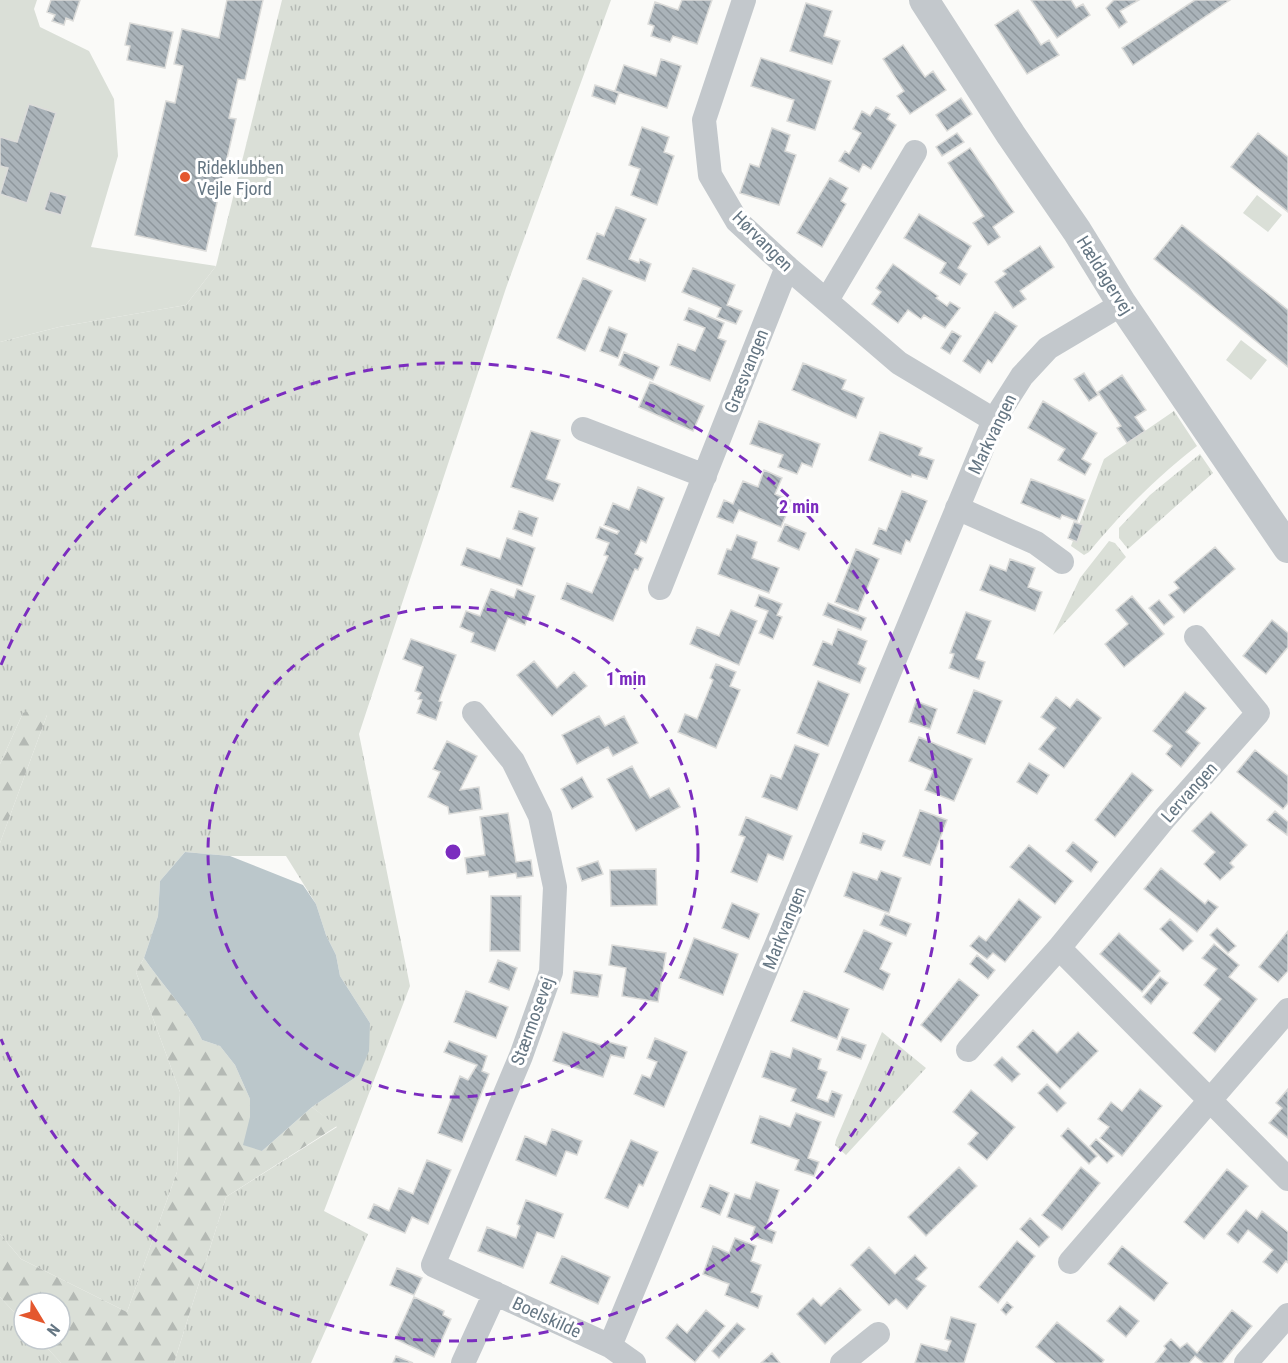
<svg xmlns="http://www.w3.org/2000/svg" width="1288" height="1363" font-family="'Roboto Condensed',sans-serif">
<defs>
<pattern id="grass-tufts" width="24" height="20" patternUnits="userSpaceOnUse" patternTransform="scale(1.5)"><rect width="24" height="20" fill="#dadfd7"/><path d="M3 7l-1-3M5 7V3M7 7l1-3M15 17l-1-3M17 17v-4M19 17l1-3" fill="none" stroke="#b4b9b4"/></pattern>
<pattern id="forest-firs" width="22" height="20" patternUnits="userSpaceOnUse" patternTransform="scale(1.5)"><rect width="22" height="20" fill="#dadfd7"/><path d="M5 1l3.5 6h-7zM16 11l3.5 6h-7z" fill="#b4b9b4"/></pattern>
<pattern id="building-back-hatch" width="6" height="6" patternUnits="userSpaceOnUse" patternTransform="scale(1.5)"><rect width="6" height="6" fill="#aab3b9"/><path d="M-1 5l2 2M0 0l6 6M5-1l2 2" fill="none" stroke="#8e969c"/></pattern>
</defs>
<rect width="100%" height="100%" fill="#fafaf8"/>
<path fill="url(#grass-tufts)" d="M282,0H611L506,288L359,734L410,986L324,1211L368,1234L311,1363H174L226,1197L337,1127L312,1107L359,1075L370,1023L340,976L336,955L326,935L316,904L286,856H230L185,852L160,881L158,916L144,958L136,972L180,1092L177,1172L127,1312L21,1259L0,1234V843L47,715L23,713L0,764V342L59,327L186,305L216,266Z
M1174,411L1197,446C1156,478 1122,512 1089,552L1084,555L1071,546L1104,459Z
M1200,454L1213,473L1128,549L1119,538V528L1150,495Z
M1109,541L1115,543L1126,557L1053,635L1080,578Z
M882,1032L926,1068L846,1155L835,1145L836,1140Z
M0,1297L24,1323V1339H39L61,1363H0Z"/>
<path fill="url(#forest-firs)" d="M40,706L47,715L0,843V764L23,713Z
M144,958C163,986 188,1011 202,1040L220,1046L235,1065L250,1099V1117L262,1151L312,1107L337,1126L226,1197L174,1363H61L39,1339H60V1303H24V1323L0,1297V1234L21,1259L127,1312L177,1172L180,1092L136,972Z"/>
<path fill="#dadfd7" d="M0,0H37L34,9L40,27L89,51L114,99L118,156L91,247L216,266L186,305L59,327L0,342Z
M1257,195L1282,215L1268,232L1243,213Z
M1241,340L1267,360L1251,380L1226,360Z"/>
<path fill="#bbc7cb" d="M185,852L230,856L303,885L316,904L326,935L336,955L340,976L370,1023L369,1051L359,1075L312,1107L262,1151L243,1145L250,1117V1099L235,1065L220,1046L202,1040C188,1011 163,986 144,958L158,916L160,881Z"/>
<path fill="url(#building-back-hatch)" stroke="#dcdcda" stroke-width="1.5" d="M51,0H80L73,21L66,18L64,25L52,21L55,15L47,12Z
M227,0H263L245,80L238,79L229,118L236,119L206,251L135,235L166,101L175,103L183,66L174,64L182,29L219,38Z
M682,0H712L697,44L673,36L670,42L651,36L654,26L648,24L655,2L678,10Z
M1031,0H1071L1076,8L1083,4L1090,15L1057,38Z
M1114,0H1139L1120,11L1127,22L1119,28L1106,8Z
M1195,0H1230L1133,65L1122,48Z
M806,3L832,11L824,36L840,41L832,64L790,51Z
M1018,10L1041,45L1049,40L1059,55L1027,74L995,25Z
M130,23L173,32L165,68L127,60L130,46L125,45Z
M903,45L925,77L933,71L946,90L910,114L897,96L904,91L883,59Z
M761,58L831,81L815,130L787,121L794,100L751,86Z
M661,59L681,66L667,108L615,91L624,65L656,76Z
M595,85L619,93L615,104L592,96Z
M961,98L972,114L947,131L936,115Z
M29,104L56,113L27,203L0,194L8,168L0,166V137L17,142Z
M876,107L890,114L887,119L896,125L871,169L863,164L859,172L839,161L845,151L849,154L861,133L853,129L862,111L870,116Z
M642,127L669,137L664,152L674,156L657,205L631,195L640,169L629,165Z
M772,128L790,135L785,151L796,155L779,205L740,193L750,164L759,167Z
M957,133L964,142L942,156L936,147Z
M1258,133L1288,157V212L1231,167Z
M970,148L1014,212L993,227L1000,237L988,245L973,223L984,216L948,163Z
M830,178L848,188L841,201L846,204L822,247L797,233Z
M50,191L67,196L61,215L44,210Z
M616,207L646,219L629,259L639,263L640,259L651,264L645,281L587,259L597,233L604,236Z
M919,214L971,246L958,268L967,274L960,285L940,273L946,263L904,238Z
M1182,225L1288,310V367L1154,259Z
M1040,246L1054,267L1020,291L1026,299L1013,308L995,282L1006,274L1003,271Z
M893,264L938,296L936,298L947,306L950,302L960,308L945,328L924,315L921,319L908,310L898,323L872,304L881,292L876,288Z
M693,268L735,285L727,305L742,311L736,324L717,317L721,308L682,292Z
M583,278L612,291L585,351L557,338Z
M689,308L724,323L718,338L726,341L710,381L670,365L678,344L695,351L705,328L684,320Z
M995,312L1017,326L992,363L988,360L980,373L963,361Z
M609,327L627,334L618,358L600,351Z
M952,331L961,336L950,354L941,348Z
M624,352L659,367L653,380L619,365Z
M803,363L846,380L842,389L864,398L856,418L792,390Z
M1084,373L1098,395L1089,401L1074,379Z
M1122,375L1146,410L1135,417L1145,431L1127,443L1117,428L1121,426L1098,392Z
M650,382L704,406L693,431L639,407Z
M1043,401L1097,433L1082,459L1091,464L1085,475L1058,460L1065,449L1028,428Z
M759,421L820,444L812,467L802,463L797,474L778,467L783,455L750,444Z
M531,431L560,440L546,479L560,484L553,501L511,487Z
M880,432L922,448L919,455L934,460L927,479L912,474L911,477L869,460Z
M764,470L782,478L775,494L792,501L781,527L739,510L733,523L717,517L724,500L733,504L743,481L758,487Z
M1031,479L1085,500L1077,521L1062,515L1060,519L1021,503Z
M638,487L664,498L646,543L641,540L635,554L643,558L638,570L635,569L613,621L561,599L567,583L592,593L608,556L604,555L609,543L596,538L600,527L617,534L619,531L604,525L613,503L629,510Z
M902,491L927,501L910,542L906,540L901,554L873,544L879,528L886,531Z
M519,511L538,518L532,536L513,529Z
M1074,522L1083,525L1077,542L1068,538Z
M785,524L806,533L799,550L778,541Z
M737,535L757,542L752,558L779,568L769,593L718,574L727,549L731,550Z
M507,538L535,548L522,586L461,565L467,548L500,559Z
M1215,547L1235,569L1184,613L1169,595L1179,588L1174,582Z
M856,549L879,559L858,611L835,602Z
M1010,559L1035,568L1028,587L1042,592L1035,611L980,590L990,565L1006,571Z
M491,589L514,598L517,589L535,596L525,625L508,618L495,651L471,642L474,633L460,627L466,611L480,616Z
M759,595L782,604L777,615L782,617L773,639L759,633L768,611L755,606Z
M1132,596L1164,634L1124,667L1105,644L1128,624L1116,610Z
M1159,600L1174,617L1164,625L1149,608Z
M828,603L866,618L861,630L823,615Z
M731,610L757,621L739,665L690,644L697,627L719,636Z
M966,612L991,621L976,659L985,662L979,679L949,668L954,654L950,653Z
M1272,620L1288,633V647L1266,674L1243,656Z
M838,629L867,641L858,664L866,668L860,683L813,665L823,641L832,645Z
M411,639L456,655L439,701L442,702L436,720L417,713L422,700L418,699L421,693L415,691L423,667L403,659Z
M534,661L557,688L574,672L587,686L552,716L517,675Z
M716,664L736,672L730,686L740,690L716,748L678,732L685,714L697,719L713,680L710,678Z
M818,681L849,694L828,746L797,733Z
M974,690L1002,701L985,744L957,733Z
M1185,692L1206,708L1186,732L1200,743L1181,767L1166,754L1172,746L1153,731Z
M1056,697L1070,708L1077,699L1101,718L1064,768L1039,749L1056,728L1041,717Z
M916,701L937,709L930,729L909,722Z
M599,716L605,726L624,716L638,743L613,756L608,747L577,764L562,735Z
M919,737L972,759L954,801L925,790L933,771L909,761Z
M447,741L477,756L460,790L479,787L482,809L449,814L448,807L428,797L440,772L433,769Z
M795,745L819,754L797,810L762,797L771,775L781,779Z
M1255,750L1288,776V803L1283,809L1237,772Z
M1029,763L1049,775L1037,794L1017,782Z
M632,766L650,798L669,788L680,807L636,831L607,779Z
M1132,773L1153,790L1115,837L1095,820Z
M582,777L593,797L572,809L561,789Z
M920,810L947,820L930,865L903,856Z
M1275,811L1288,822L1287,835L1267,820Z
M1211,812L1247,845L1230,863L1234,867L1220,880L1204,864L1215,852L1192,831Z
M508,813L516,862L531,860L533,876L517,878L516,873L489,877L488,871L467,874L465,858L485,855L480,817Z
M746,817L792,836L783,860L768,854L757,882L731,872L745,837L739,835Z
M863,833L885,841L881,850L860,843Z
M1073,842L1098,862L1091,872L1066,851Z
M1029,845L1073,881L1055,904L1010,867Z
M598,861L603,874L582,881L577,868Z
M1161,868L1205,904L1208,900L1218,907L1197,932L1144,889Z
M656,869L657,905L611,906L610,870Z
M881,871L901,878L889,913L844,896L853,872L877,880Z
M491,896H521L520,951H490Z
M1019,899L1041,917L1005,962L993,953L987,959L970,946L979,936L986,941Z
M732,903L759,914L749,939L722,928Z
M885,914L911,924L906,936L880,925Z
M1170,919L1193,941L1183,951L1160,929Z
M1217,928L1236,946L1228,953L1210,935Z
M864,930L892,943L880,969L890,974L883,990L844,972Z
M1288,931V971L1278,982L1259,967Z
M1119,933L1160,971L1142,992L1100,954Z
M694,938L738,954L723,995L679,978Z
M1214,944L1239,965L1229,977L1257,999L1215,1052L1193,1033L1221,999L1204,985L1217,969L1202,958Z
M612,945L666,953L658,1002L622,996L626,968L609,965Z
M977,955L995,970L988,979L970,964Z
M498,960L517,968L509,990L489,982Z
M574,971L602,975L598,997L571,993Z
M1160,977L1168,983L1151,1004L1143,997Z
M959,979L979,995L941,1042L921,1025Z
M466,991L508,1007L496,1038L454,1022Z
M804,991L849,1009L837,1039L791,1021Z
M1033,1030L1057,1053L1078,1032L1098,1051L1060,1089L1017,1047Z
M563,1032L604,1046L605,1041L627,1047L624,1058L611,1055L603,1077L553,1061Z
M842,1037L866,1045L861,1059L837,1050Z
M655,1038L687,1052L664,1107L634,1094L642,1075L650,1078L657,1062L647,1058Z
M449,1041L487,1056L482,1071L489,1074L462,1142L438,1133L460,1076L468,1080L477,1065L444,1052Z
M793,1048L821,1059L818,1069L827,1072L817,1098L828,1102L832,1091L842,1095L834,1117L791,1101L796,1089L762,1077L771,1051L790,1058Z
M1002,1057L1020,1074L1012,1082L994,1065Z
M1047,1084L1066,1103L1057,1112L1038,1093Z
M1140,1089L1162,1106L1122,1156L1100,1138L1109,1127L1098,1119L1111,1102L1122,1111Z
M1288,1089V1138L1269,1123L1282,1108L1276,1103Z
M971,1090L1015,1127L987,1160L968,1144L978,1133L953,1112Z
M796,1113L821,1122L808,1158L819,1162L814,1176L795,1170L799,1160L751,1143L760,1116L790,1127Z
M1068,1128L1097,1156L1089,1164L1061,1136Z
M552,1129L582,1141L577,1155L566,1151L556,1176L516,1160L525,1136L546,1145Z
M1096,1139L1114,1156L1107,1163L1090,1146Z
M631,1140L658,1152L643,1186L639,1184L628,1208L605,1198Z
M427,1160L451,1170L428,1224L412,1217L405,1233L368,1218L374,1204L389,1211L399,1188L413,1194Z
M959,1167L977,1186L926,1236L908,1217Z
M1081,1167L1100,1183L1062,1230L1042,1215Z
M1227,1169L1248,1186L1204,1239L1184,1222Z
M756,1182L779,1190L766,1228L776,1232L772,1243L752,1236L755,1227L727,1217L735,1194L750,1199Z
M710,1185L729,1193L720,1215L701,1207Z
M526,1200L563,1214L554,1238L537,1232L523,1268L478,1251L487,1227L516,1238L520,1226L517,1224Z
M1246,1210L1257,1219L1262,1211L1288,1232V1263L1286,1261L1277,1273L1263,1262L1273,1250L1248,1230L1238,1243L1227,1234Z
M1030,1218L1049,1237L1039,1247L1020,1229Z
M735,1238L756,1246L751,1261L761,1265L751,1292L762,1296L758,1308L725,1295L729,1284L703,1274L713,1246L729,1253Z
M1017,1241L1035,1256L998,1303L979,1287Z
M1122,1246L1168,1283L1154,1301L1108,1264Z
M869,1247L895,1274L915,1255L927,1268L916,1279L926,1286L907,1309L896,1299L889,1305L851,1265Z
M562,1256L610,1277L598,1304L550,1283Z
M397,1268L422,1278L414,1295L390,1285Z
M840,1288L861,1310L825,1344L797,1314L813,1298L821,1306Z
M414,1297L444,1311L443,1315L451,1319L434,1357L395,1339Z
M1007,1302L1013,1307L1006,1315L1001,1310Z
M1120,1306L1139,1321L1126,1337L1107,1321Z
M706,1310L725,1326L695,1362L666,1338L677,1324L687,1333Z
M1232,1310L1252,1326L1222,1363H1204L1195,1356L1189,1363H1155L1166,1349L1164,1346L1171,1339L1180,1348L1187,1343L1197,1353Z
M951,1317L976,1324L964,1363H915L921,1344L947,1351L951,1341L945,1339Z
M1057,1322L1104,1360L1102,1363H1056L1036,1347Z
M737,1323L745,1329L719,1358L712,1351Z
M772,1353L780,1363H761Z
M396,1356L413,1363H393Z"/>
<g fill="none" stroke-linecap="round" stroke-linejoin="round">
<path stroke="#c3c8cc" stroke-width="24" d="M744,0L704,120L710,175L737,221L787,267L899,363L994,420
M827,300L915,152
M583,429L705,476
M957,508L1036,543L1062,562
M660,588L787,267
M474,713L513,761L540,816L555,887L551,972L521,1056L433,1265L610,1346L634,1363
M1059,948L1288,1179
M968,1050L1059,948L1165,818L1258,713L1196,637
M1070,1262L1288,1010
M610,1346L994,420L1022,376L1048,348L1122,304
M463,1363L495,1293
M842,1363L878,1334
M1246,1363L1288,1315"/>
<path stroke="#c3c8cc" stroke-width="30" d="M924,0L1011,135L1077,231L1122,304L1288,548"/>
</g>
<g fill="none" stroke="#7b2cbf" stroke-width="3" stroke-dasharray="10 8">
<circle cx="453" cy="852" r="245"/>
<path d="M1 665A489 489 0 1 1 1 1039"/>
</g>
<circle fill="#e4572e" stroke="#fff" stroke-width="2" cx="185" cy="177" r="6"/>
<g text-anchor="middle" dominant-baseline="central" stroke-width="6" stroke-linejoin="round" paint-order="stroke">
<g font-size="18" fill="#657683" stroke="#fff" text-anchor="start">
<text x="197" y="167">Rideklubben<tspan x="197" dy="21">Vejle Fjord</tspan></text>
</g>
<g font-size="18" fill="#657683" stroke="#fff">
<text transform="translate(763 241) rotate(45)">Hørvangen</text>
<text transform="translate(1105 275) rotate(58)">Hældagervej</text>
<text transform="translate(746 371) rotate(-68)">Græsvangen</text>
<text transform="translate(992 434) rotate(-64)">Markvangen</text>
<text transform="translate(1189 792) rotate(-48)">Lervangen</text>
<text transform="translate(784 928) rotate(-68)">Markvangen</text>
<text transform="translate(532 1021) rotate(-70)">Stærmosevej</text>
<text transform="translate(547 1317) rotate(25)">Boelskilde</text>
</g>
</g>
<circle cx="453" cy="852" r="9" fill="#7b2cbf" stroke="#fff" stroke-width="3"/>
<g font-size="18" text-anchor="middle" font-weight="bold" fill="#7b2cbf" stroke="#fff" stroke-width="6" stroke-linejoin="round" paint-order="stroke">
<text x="799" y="513">2 min</text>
<text x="626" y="685">1 min</text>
</g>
<g transform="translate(42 1321) rotate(128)"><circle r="28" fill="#ffffff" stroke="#c1c8cd" stroke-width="1.5"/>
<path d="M0-4.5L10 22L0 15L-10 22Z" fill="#e4572e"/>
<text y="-9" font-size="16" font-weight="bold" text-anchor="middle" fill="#657683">N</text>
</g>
</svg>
